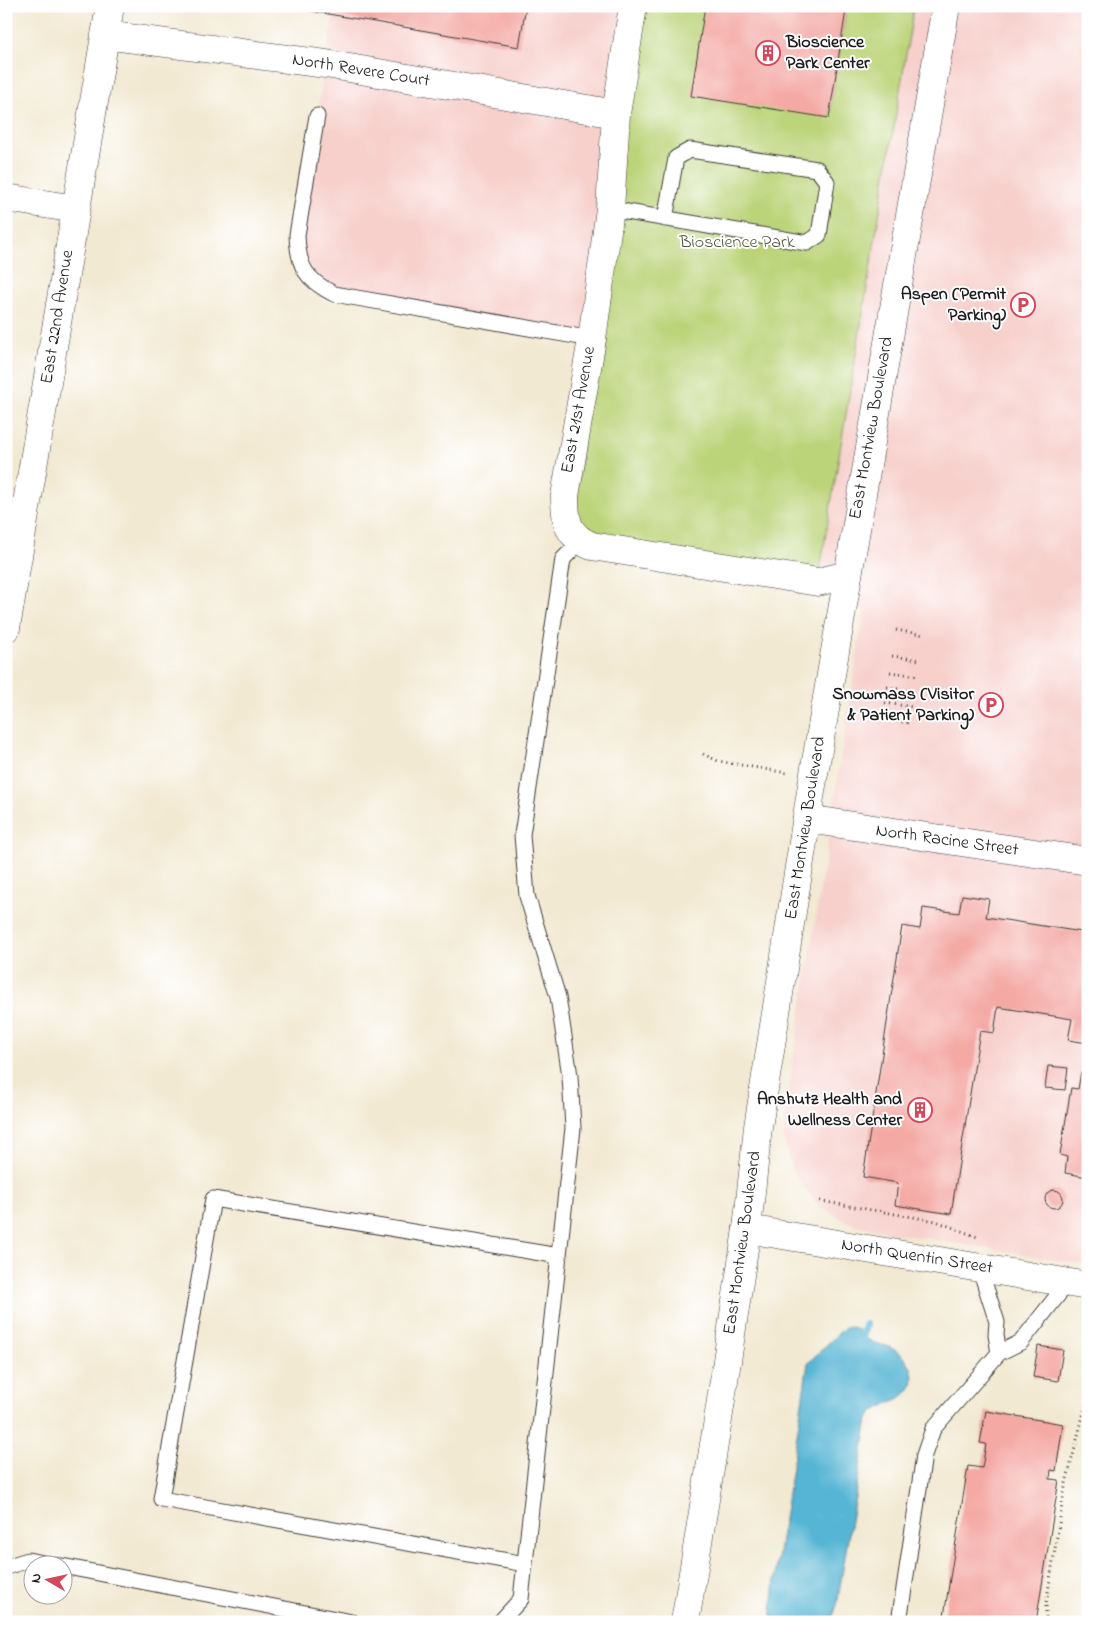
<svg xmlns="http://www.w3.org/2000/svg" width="1094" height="1628" font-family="'Indie Flower',sans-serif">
<rect width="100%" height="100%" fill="#fff"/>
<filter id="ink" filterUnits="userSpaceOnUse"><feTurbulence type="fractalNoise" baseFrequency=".02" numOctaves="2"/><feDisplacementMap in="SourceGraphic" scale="10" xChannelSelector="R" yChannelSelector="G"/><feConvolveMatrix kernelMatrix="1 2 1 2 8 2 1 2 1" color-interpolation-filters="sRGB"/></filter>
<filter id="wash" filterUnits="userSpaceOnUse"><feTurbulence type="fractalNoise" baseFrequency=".0096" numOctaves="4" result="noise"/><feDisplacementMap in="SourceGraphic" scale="20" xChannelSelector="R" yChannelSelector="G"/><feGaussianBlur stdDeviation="1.12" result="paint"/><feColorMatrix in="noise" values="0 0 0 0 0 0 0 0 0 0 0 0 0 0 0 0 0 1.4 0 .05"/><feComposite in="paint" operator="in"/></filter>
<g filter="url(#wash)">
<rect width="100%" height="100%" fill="#f2e9d2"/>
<path fill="#f7d0cc" d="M335,6H1088V1265L875,1230L847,1222L818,1205L792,1170L784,1140L785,1113L864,610L818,582L591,338L319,286L297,235Z"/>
<path fill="#bbd479" stroke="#6c784a" d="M633,6H705L829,117L846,10L825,6H914L818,582L572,533Z"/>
<path fill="#56b5d4" stroke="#396878" d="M845,1327C859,1326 858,1332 867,1339C872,1343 880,1344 886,1346C897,1350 906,1356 911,1368C923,1403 878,1399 868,1419L837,1605L831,1622H771L775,1578L808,1363Z"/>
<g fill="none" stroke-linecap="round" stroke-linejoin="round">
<path stroke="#56b5d4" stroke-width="8" d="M861,1344L865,1325"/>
</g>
<g id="blocks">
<path fill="#f4a9a4" d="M282,6H526L519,47Z
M705,6H825L846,10L829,118L691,96Z
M962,895L989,899L986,917L1088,933V1043L1068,1040L1072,1019L998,1007L994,1033L980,1031L951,1214L895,1205L898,1183L863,1177L902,926L920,929L923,908L959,913Z
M1048,1066L1068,1068L1065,1090L1045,1088Z
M1081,1072L1088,1073V1177L1065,1173L1067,1157L1060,1155L1071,1088L1078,1089Z
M1045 1199a9 9 0 1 1 18 0a9 9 0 1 1-18 0Z
M1038,1346L1063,1350L1058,1381L1033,1377Z
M986,1411L1063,1424L1056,1471L1051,1470L1050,1479L1059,1480L1036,1622H943L968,1466L982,1468L986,1444L980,1443Z"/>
</g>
</g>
<g filter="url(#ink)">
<use href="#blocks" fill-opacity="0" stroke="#3c3b37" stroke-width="1"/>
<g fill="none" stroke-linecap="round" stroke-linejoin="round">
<defs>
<path id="lane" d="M317,116L297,235C298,267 306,280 334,294L592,339
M610,209L807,243L819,235L827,182L817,169L690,150L676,158L665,219
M979,1266L997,1322L996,1335L999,1353
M525,1564L161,1499L213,1199L559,1256
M62,1566L352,1622
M6,1567L28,1560L59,1566
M500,1622L521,1599L573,1128L570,1076L558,997L527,896L522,835L563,559L581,541
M899,1622L924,1455L933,1429L999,1353L1021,1342L1069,1281"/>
<path id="street" d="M633,6L616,114L610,209L592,339L565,496C565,521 567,536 592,546L818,582L847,575
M105,35L326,64L616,114
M6,198L76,209
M6,628L110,6
M807,819L1088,861
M747,1229L1088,1286"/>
<path id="secondary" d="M685,1622L718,1420L747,1229L758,1127L812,785L946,6"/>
</defs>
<use href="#lane" stroke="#3c3b37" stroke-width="17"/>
<use href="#street" stroke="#3c3b37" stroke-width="29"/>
<use href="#secondary" stroke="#3c3b37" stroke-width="29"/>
<path stroke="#3c3b37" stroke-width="3" stroke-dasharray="1 4" stroke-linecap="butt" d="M896,630L924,635
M892,656L920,660
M890,672L918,676
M887,687L915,692
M885,703L913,707
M882,719L910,723
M703,754L718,761L787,773
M820,1201L936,1221L980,1238
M1086,1336L1088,1346
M1046,1622V1604L1065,1487L1088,1396"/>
<use href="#lane" stroke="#fff" stroke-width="15"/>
<use href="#street" stroke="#fff" stroke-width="28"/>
<use href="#secondary" stroke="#fff" stroke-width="28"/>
</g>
</g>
<defs>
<symbol id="building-ring" viewBox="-11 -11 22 22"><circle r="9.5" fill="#fff" stroke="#d1495b" stroke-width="1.5"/><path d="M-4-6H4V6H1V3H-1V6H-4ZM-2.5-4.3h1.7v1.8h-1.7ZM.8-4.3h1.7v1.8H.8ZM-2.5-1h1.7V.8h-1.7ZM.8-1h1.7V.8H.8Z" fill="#d1495b"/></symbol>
<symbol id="parking-ring" viewBox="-11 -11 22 22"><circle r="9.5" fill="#fff" stroke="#d1495b" stroke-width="1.5"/><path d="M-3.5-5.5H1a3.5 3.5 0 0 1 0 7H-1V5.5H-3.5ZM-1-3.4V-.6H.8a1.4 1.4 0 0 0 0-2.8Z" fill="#d1495b"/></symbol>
</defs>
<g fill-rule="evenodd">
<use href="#building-ring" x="754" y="39" width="28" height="28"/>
<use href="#parking-ring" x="1009" y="291" width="28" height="28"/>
<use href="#parking-ring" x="977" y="691" width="28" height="28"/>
<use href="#building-ring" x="906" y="1096" width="28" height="28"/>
</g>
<g text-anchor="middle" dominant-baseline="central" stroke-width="4" stroke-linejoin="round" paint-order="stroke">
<g font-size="18" font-weight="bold" fill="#1c1c1c" stroke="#fff" text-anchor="end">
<text x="786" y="43" text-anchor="start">Bioscience<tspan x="786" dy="21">Park Center</tspan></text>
<text x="1006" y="295">Aspen (Permit<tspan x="1006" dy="21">Parking)</tspan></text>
<text x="974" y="695">Snowmass (Visitor<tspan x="974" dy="21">&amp; Patient Parking)</tspan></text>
<text x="902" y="1100">Anshutz Health and<tspan x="902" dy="21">Wellness Center</tspan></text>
</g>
<g font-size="18" fill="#1c1c1c" stroke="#fff">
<text transform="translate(361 71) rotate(9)">North Revere Court</text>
<text transform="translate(58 317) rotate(-81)">East 22nd Avenue</text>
<text transform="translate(579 410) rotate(-80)">East 21st Avenue</text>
<text transform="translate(872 428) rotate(-80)">East Montview Boulevard</text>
<text transform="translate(806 828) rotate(-81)">East Montview Boulevard</text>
<text transform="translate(947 841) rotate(8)">North Racine Street</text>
<text transform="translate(743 1243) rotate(-82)">East Montview Boulevard</text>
<text transform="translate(917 1257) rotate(9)">North Quentin Street</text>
</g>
<g font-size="18" fill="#545c3d" stroke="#fff">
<text x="737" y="243">Bioscience Park</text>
</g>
</g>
<rect width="1094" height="1628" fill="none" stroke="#fff" stroke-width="25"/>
<g transform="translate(48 1580) rotate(279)"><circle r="24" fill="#ffffff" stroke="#a4a4a4"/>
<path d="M0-4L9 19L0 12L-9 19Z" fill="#d1495b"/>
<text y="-8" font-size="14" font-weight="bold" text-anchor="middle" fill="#1c1c1c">N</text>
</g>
</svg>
